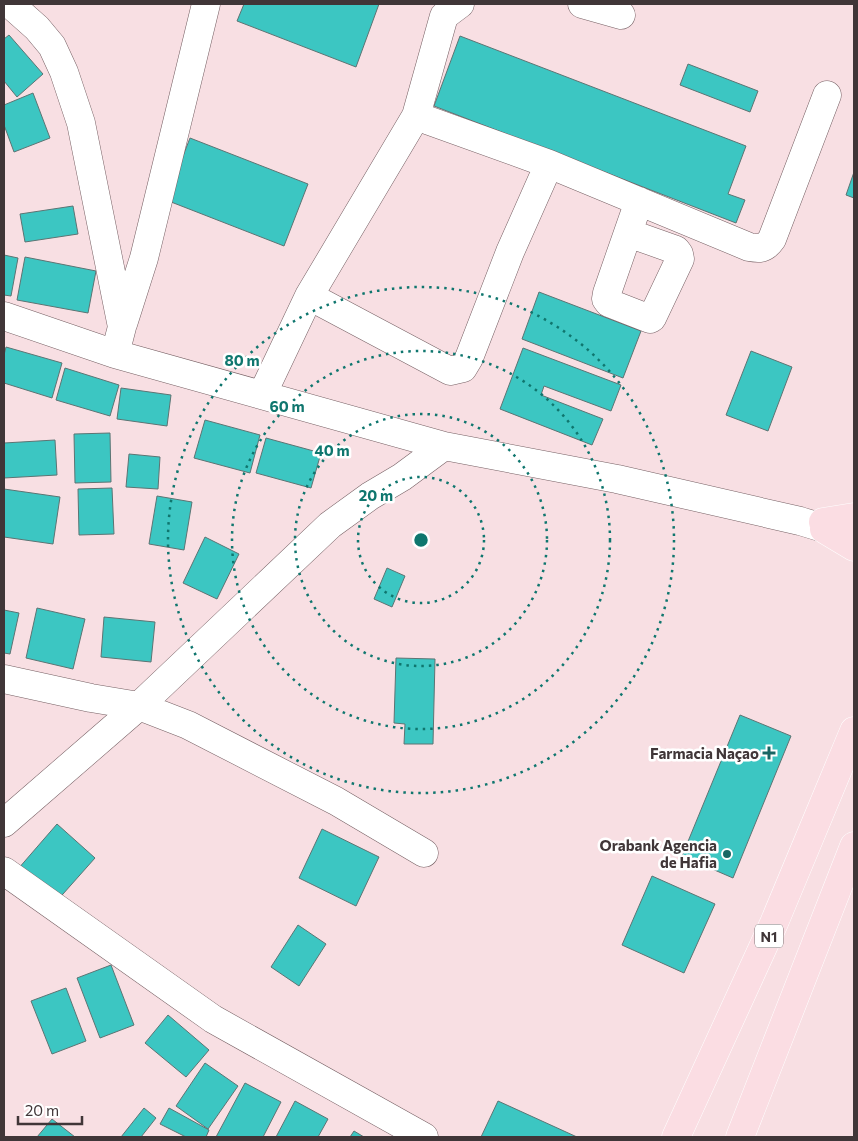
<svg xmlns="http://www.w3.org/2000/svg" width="858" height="1141" font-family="Commissioner,sans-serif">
<rect width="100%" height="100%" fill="#f8dfe3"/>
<path fill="#3cc6c2" stroke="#5c7473" d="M244,4H379L356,67L237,21Z
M9,35L43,74L17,97L4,81V39Z
M460,36L746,146L728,194L745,200L736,223L434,106Z
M688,64L758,91L750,112L680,85Z
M33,93L50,138L14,152L4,125V105Z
M190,138L308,184L284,246L166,200Z
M854,172V198L846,195Z
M73,206L78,234L25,242L20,214Z
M4,255L18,258L11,296L4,295Z
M25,257L96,271L88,313L17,300Z
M539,292L641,331L623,378L522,339Z
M6,347L62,363L52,398L4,383V355Z
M523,348L621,385L611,411L544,386L541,395L603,419L592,445L500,409Z
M751,351L792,367L768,431L726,415Z
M65,368L119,385L110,416L56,400Z
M121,388L171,395L167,426L117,419Z
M205,420L260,435L250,473L194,458Z
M110,433L111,482L75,483L74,434Z
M266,438L321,453L311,488L256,473Z
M55,440L57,475L4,478V443Z
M129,454L160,457L158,489L126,487Z
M112,488L114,534L79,535L78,489Z
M4,489L60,497L53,544L4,537Z
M157,496L192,502L184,550L149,544Z
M205,537L239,554L217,599L183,583Z
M387,568L405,576L392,607L374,599Z
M37,608L85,619L73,669L26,658Z
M4,610L19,613L10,654L4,653Z
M104,617L155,622L151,662L101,657Z
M396,658L435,659L433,744H404L405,724L394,723Z
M740,715L791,736L733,878L682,856Z
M57,824L95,858L55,903L18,869Z
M322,829L379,857L356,906L299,878Z
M652,876L715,904L684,973L622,945Z
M298,925L326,944L299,986L271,967Z
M111,965L134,1025L100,1038L77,978Z
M66,988L86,1041L52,1054L31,1001Z
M168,1015L209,1050L186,1077L145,1043Z
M205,1063L238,1086L208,1129L176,1106Z
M245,1083L281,1102L263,1137H216Z
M295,1101L328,1119L318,1137H276Z
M498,1101L577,1137H481Z
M144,1108L156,1118L141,1137H121Z
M169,1108L209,1130L206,1137H186L160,1124Z
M52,1119L75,1137H37Z
M354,1131L364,1137H350Z"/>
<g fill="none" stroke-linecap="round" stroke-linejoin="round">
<defs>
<path id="minor" d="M10,4L37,28L52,46L64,72L81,123L122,327L115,354
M582,4L621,15
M416,116L444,16L460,4
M628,233L676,250L679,254L680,259L652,318L650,319L609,303L606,299L607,293L639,201
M309,296L450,371L463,368L469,358L510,252L549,164
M4,316L115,354L444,446L617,479L800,521L846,535
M123,324L144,258L206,4
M262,395L309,296L416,116L549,164L749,247C760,249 765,249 772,239L827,95
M4,679L91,698L139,706L188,725L336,801L424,853
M4,823L139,706L330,525L370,496L402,477L444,446
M4,871L213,1019L424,1137"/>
<path id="major" d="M823,522L854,517
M824,529L854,547
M676,1137L774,923L854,731
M740,1137L854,846"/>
</defs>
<use href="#minor" stroke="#766064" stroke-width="29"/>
<use href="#major" stroke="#fff" stroke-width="29"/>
<use href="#minor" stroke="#fff" stroke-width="28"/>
<use href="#major" stroke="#fbdde3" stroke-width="28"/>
</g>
<g fill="none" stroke="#0f766e" stroke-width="2.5" stroke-dasharray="2.5 5">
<circle cx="421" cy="540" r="63"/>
<circle cx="421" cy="540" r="126"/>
<circle cx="421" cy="540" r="189"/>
<circle cx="421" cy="540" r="253"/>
</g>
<g fill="#186663" stroke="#fff" stroke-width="2">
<path d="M766.5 745.5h5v5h5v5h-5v5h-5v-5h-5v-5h5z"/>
<circle cx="727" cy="854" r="5"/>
</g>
<g text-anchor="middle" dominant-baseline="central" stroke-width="5" stroke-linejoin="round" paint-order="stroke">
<rect fill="#fff" stroke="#797274" stroke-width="1" x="755" y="924.5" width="28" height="23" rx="4"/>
<g font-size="14" font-weight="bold" fill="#403638">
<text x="769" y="936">N1</text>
</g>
<g font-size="15" font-weight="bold" fill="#403638" stroke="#fff" text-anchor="end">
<text x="759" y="753">Farmacia Naçao</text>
<text x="717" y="845">Orabank Agencia<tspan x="717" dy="17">de Hafia</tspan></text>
</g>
</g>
<circle cx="421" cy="540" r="8" fill="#0f766e" stroke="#fff" stroke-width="2.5"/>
<g font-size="15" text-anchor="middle" font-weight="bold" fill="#0f766e" stroke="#fff" stroke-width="5" stroke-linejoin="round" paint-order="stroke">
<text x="242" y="366">80 m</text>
<text x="287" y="412">60 m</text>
<text x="332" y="456">40 m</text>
<text x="376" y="501">20 m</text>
</g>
<rect width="858" height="1141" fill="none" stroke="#403638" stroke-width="10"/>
<path d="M18 1116v8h64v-8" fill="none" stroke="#403638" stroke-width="2.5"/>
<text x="25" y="1116" font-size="15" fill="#403638" stroke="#ffffff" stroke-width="4" paint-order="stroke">20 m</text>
</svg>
